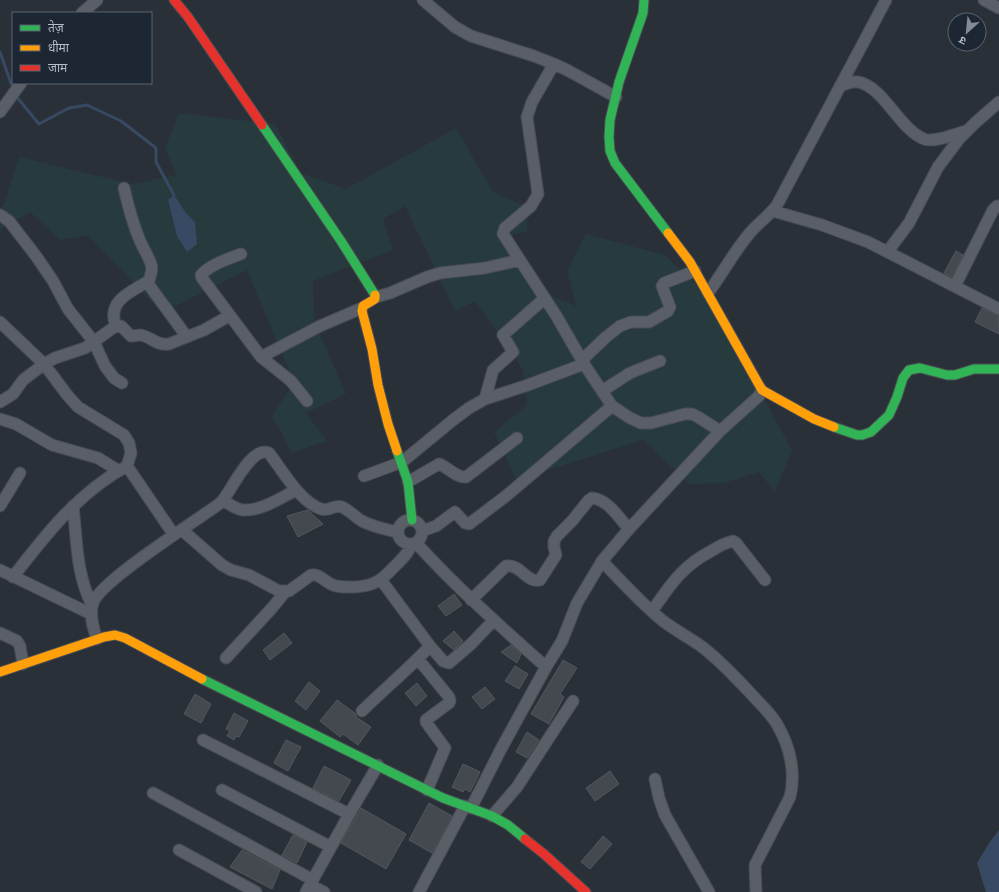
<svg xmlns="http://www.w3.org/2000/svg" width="999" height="892" font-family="Manrope,'Noto Sans Devanagari',sans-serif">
<rect width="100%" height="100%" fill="#2a3038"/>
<path fill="#273a3e" d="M179,113L275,124L301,173L346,189L456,128L493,192L527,207V231L504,237L547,294L576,306L567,271L586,234L665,255L707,295L792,450L775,492L759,472L724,483L689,484L643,440L516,480L494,432L527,405L523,370L508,347L475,301L455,311L405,206L383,219L393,250L313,281L314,321L346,394L306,413L327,441L292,453L272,416L294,382L247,270L162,313L88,235L60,240L30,212L0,230V207H3L19,157L132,184L176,175L165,148Z"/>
<path fill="#384963" d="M174,195L186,213L195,222L197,244L187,252L177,236L168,200Z
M999,830V892H986L977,863L989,843Z"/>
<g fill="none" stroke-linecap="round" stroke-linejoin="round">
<path stroke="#384963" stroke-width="3" d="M0,52L13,89
M16,96L39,124L69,108L87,105L121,121L156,148V162L174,195"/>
</g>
<path fill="#444950" stroke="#52575f" d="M956,251L963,255L952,277L944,273Z
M982,308L999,316V334L975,322Z
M308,510L323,524L298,537L287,516Z
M454,594L462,605L446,616L438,606Z
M454,631L463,641L454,650L443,641Z
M284,633L292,643L270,660L263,650Z
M511,645L521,654L517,663L501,652Z
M563,660L577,668L560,694L564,697L549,724L531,714Z
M515,666L528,674L519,689L505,681Z
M309,682L320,691L306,710L295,701Z
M417,683L427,696L416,706L405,693Z
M485,687L495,699L482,709L472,697Z
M195,694L211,704L201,723L184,714Z
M337,700L356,714V717L371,727L358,745L343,734L340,737L320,721Z
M234,713L248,721L239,737L236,736L234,740L227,736L230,731L226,729Z
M527,732L539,740L527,758L516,752Z
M286,740L301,747L288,771L274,763Z
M463,764L480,772L470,792L465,789L463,792L452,787Z
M324,766L351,780L339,801L313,788Z
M610,771L619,784L595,801L586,788Z
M429,803L452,816L432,853L409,840Z
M361,808L406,834L386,869L341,843Z
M293,835L307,842L297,863L282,855Z
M603,836L612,844L590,869L581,862Z
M242,850L280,870L272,889L230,867Z"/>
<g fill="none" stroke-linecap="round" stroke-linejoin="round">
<defs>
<path id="street" d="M423,0L455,27L471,36L534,56L554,64L567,70L616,97
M984,0L999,8
M82,13L97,0
M554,64L532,102L527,117L538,194L531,206L505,228L503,234L557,317L584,364L612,406L630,418L641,423H651L685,414H692L698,417L720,431
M840,86C846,84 852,81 858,82C883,86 900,130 924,139C934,143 955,134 966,131
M0,112L21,83
M124,188C128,205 132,222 139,238C142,247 148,255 151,264C154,272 148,277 149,285L187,337
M773,211L822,225L868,242L999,309
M0,215L9,221L36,256L53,281L68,309L94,342L105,366L114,378L122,383
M888,251L909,223L938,167L959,139L975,123L999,102
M241,254C228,259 211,264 201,275L202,278L261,357L291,381L307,401
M955,286L993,210L997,206H999
M708,293C722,274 734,252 749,234C757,224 769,216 777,205L886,0
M376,297L390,293L427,277L440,273L485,268L520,260
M0,322L44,364L68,396L78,407L124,435L129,443L131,453L127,466C79,492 46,534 13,577
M116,327C106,301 130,292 149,281
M261,357L320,326L362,308
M582,360L606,337L620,326L631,322H649L668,311L670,307L662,286L664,283L695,271
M602,391L630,373L660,361
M485,399L493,370L513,352L503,335L545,298
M0,402L13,394L23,380L44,364L55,358L85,348L117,325L121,326L131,336C134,336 137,335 141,335C151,337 157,346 169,344L204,330L229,316
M0,419L16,424L52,445L98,458L119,471
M127,466L174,535
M364,476L402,462L453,420L469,408L485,399L528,385L584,364
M408,482L439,464C448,467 456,478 466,477L517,438
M223,500C229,504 235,509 243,510C261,511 281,498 296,490
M0,506L20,473
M73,506C77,540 76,574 92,605
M398 532a12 12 0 1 1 24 0a12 12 0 1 1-24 0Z
M182,530L222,565L231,570L249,575L279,591H289L311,575C320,573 326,584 336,586C349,588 370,588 381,579C387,575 392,569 397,564C403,558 409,553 411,544
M422,531L436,526L455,512L465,523L469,524L506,496L612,406
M416,543C457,588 501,627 546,667
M602,561C622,582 641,603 663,621C675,630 688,637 701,646C721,661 738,680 755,698C763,707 773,716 778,726C790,747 796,773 790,797L755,865L756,892
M0,570L91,614
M381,580L430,646L443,661L449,663L471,644L493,621
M471,600L506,566C520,563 527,584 540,580L556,555L554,547V541L557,536L572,521L588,501L592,498C609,500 618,517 629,529
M652,611C671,584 682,566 713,550C719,546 725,543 733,541L736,543L765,580
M0,633L17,641L20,646L23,664
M97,639C93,628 89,615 93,603C100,582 185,528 206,513C212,509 219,505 223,500C232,489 252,445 269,453C283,471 299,501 321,509C329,512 334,504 342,507C349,510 355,517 362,521C373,527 385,529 397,532
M226,658L272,608L285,592
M418,659L449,697L450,701L449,703L426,720V722L445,748L427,790
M362,711C384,689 409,669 430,646
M203,740L349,814
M655,779L659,798L665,815L709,892
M222,790L331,847
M153,793L313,880
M471,808L501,749L546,667L562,641L577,603L602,561L629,529L720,431L759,396L762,390
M492,816L517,787L573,701
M179,850L256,892
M310,885L324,892
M306,892L351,811L378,765
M419,892L465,806"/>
<path id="fast" d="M644,0L643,13L619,82L610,120L609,137L610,151L615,163L668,233
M262,125L341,241L375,295
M834,427L857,435H862L871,432L889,415L897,397L903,378L909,370L920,368L947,375H955L974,369H999
M397,451L408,482L412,520
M202,679L443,798L492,816L508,825L525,839"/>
<path id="slow" d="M668,233L690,262L762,390L814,419L834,427
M375,295V299L363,306L362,311L372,349L378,385L388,424L397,451
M0,672L104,637L115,635L125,638L202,679"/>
<path id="jam" d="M174,0L188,17L262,125
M525,839L544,854L586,892"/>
</defs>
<use href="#street" stroke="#484c53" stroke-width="13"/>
<use href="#fast" stroke="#484c53" stroke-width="11"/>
<use href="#slow" stroke="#484c53" stroke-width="11"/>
<use href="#jam" stroke="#484c53" stroke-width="11"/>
<use href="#street" stroke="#5a5e66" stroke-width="11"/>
<use href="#fast" stroke="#30b455" stroke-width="9"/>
<use href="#slow" stroke="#ff9f0a" stroke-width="9"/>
<use href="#jam" stroke="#e5322d" stroke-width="9"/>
</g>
<rect x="12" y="12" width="140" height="72" fill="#1d2633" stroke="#59626f"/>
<rect x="20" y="25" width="20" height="6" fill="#30b455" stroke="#59626f"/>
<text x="48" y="32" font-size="12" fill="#b4bcc9">तेज़</text>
<rect x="20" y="45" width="20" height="6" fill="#ff9f0a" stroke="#59626f"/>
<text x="48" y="52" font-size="12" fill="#b4bcc9">धीमा</text>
<rect x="20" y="65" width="20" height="6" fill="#e5322d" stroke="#59626f"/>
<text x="48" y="72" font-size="12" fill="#b4bcc9">जाम</text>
<g transform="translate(967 32) rotate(207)"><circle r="19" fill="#1d2633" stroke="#59626f"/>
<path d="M0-3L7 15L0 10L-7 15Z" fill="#848b96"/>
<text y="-6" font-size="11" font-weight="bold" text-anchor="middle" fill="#b4bcc9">उ</text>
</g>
</svg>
